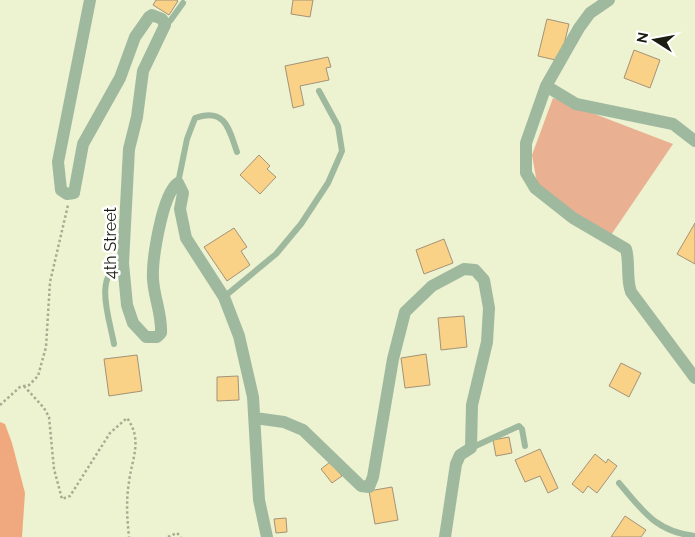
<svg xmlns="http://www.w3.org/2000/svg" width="695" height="537" font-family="Raleway,sans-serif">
<rect width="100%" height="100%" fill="#edf2d1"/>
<path fill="#e9b192" d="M553,98L673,144L611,235L578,218L537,183L532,155Z"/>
<path fill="#f0a87e" d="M0,422L5,424L12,443L25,493L22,537H0Z"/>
<path fill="#f9d187" stroke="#a39378" d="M156,0H176L178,1L169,15L153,5Z
M293,0H313L310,17L291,14Z
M547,19L569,24L560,61L538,56Z
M634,50L660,60L650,88L624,78Z
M328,57L331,67L326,68L329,80L300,86L304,105L293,108L285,66Z
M259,155L270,166L267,169L276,177L260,194L240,175Z
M695,223V264L677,254Z
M234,228L247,247L241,251L250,265L227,281L204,247Z
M444,239L453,263L424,274L416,250Z
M464,316L467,347L441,350L438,318Z
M426,354L430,385L405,388L401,358Z
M137,355L142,391L109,396L104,359Z
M621,363L641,373L629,397L609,386Z
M238,376L239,400L217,401V377Z
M509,437L512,453L496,456L493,440Z
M540,449L558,488L548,493L540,476L525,482L515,460Z
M595,454L606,463L608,459L617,466L597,493L588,486L583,493L572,484Z
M330,462L342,476L332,483L321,469Z
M392,487L398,520L375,524L369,491Z
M625,516L646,530L641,537H611Z
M286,518L287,532L276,533L274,519Z"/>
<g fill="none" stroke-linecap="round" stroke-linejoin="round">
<path stroke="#a8ab91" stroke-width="2.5" stroke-dasharray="2.5 2.5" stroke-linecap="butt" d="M24,386L44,408L49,417L54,469L62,499L70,496L110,433L127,418C143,440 132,458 129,482C126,500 127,518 129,537
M0,405L20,387L29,385L38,376L46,347L50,282L68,205
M168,537L177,533L181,537"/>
<path stroke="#9fb99f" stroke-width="6" d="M165,25L170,21L183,3
M178,183L187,139L195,118C225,107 229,129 237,152
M224,297L276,254L301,224L328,183L342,151L338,126L319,91
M114,344C110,320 92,274 123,263
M471,448L519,426L522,429L525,446
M619,483C643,511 656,532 695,536"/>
<path stroke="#9fb99f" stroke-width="12" d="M90,0L58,162L61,190L67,194L74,193L83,144L120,78L135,37L149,17L152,15L162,19L165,25L143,71L137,117L129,149L123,263L127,305L133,323L146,337H157L161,333C162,314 154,298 153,279C152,260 162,194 178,183L183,193L180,209L186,238L224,297L239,336L253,397L259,500L267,537
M609,0L590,13L579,28L546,86L526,143V173L535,188L573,218L626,249C630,263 626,278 631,292L695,378
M546,86L576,104L673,124L695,141
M255,418L284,422L303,430L361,486L369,487L373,477L393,359L405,312L432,286L464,269L475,270L484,280L489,308L487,342L472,405L471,448L460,455L456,464L445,537"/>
</g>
<g text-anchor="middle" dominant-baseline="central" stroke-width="5" stroke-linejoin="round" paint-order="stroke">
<g font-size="16" fill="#1c1d11" stroke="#fff">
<text transform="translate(110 243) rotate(-90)">4th Street</text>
</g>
</g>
<g transform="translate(655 40) rotate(281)" stroke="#ffffff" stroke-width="4" paint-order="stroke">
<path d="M0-4L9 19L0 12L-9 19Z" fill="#1c1d11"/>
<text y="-8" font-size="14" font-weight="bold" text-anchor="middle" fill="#1c1d11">N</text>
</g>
</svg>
